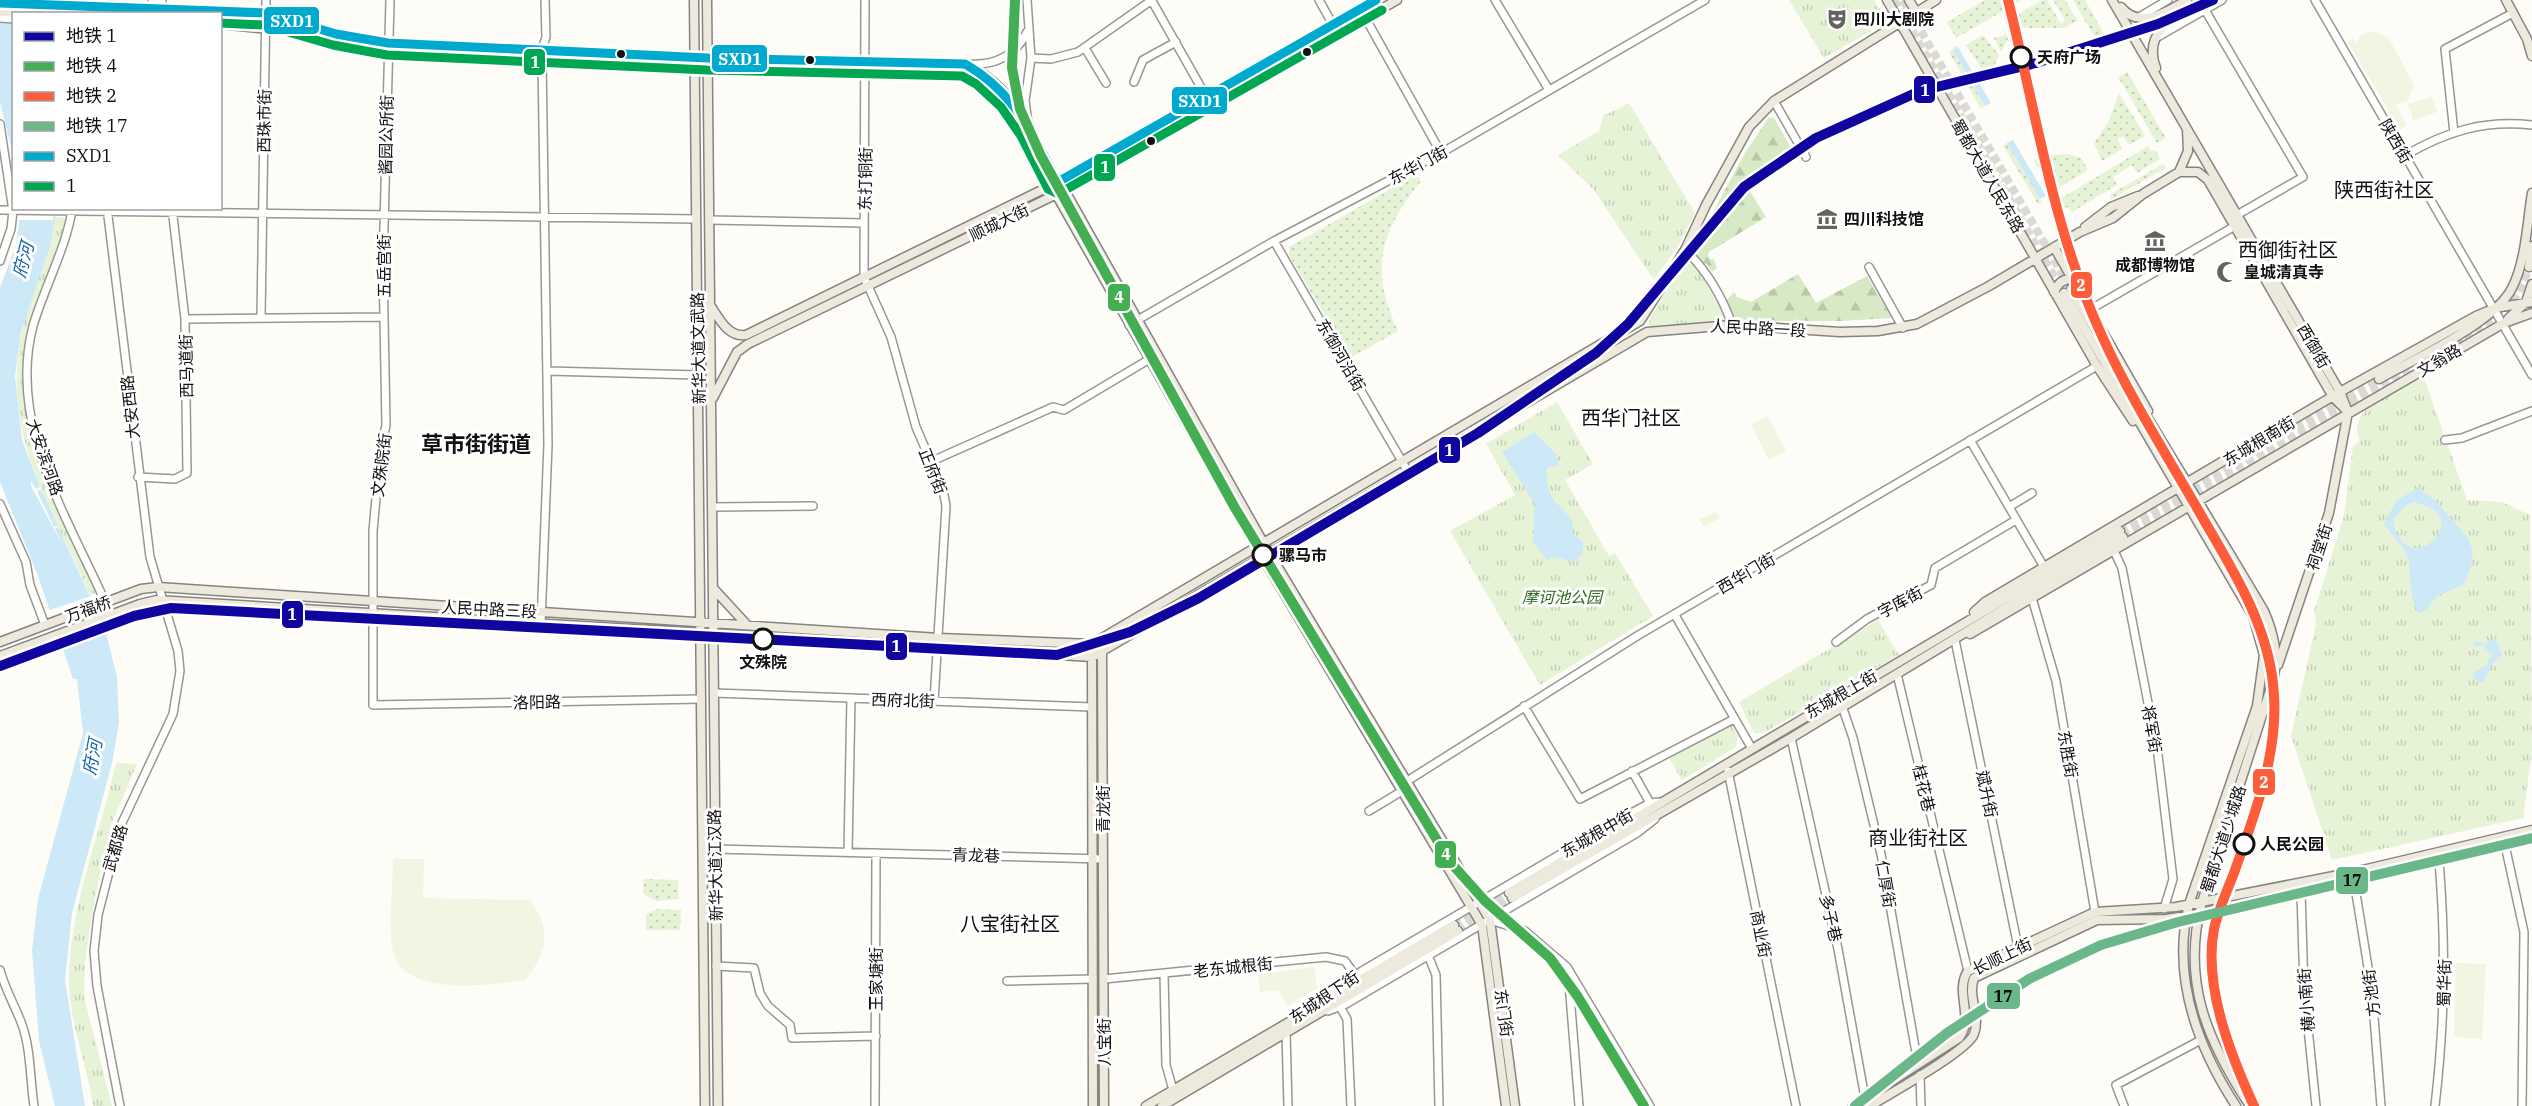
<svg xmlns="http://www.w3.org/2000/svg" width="2532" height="1106" font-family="'IBM Plex Serif','Noto Sans SC',serif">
<defs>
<pattern id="grass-dots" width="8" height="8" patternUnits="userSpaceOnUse" patternTransform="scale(1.5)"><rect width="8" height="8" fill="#e7f3d7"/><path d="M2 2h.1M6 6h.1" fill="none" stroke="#c5cfb8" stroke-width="1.8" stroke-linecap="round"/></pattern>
<pattern id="forest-firs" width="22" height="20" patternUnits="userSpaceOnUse" patternTransform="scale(1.5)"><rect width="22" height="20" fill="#d8eac5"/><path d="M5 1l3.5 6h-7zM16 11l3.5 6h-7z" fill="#b8c8a8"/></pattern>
<pattern id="park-tufts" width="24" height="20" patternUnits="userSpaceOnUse" patternTransform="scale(1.5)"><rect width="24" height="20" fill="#e7f3d7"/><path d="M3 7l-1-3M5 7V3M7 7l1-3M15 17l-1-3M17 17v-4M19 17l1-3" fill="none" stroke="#c5cfb8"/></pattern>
</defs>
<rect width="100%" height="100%" fill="#fdfcf7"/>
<path fill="url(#grass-dots)" d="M1985,0H2022L1956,38L1947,22Z
M2042,0H2047L2061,24L2065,20L2053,0H2065L2078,21L2063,28H2024L2015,16Z
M2073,0H2085L2105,36L2097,41Z
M2002,24L2008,39L2001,52L1994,38L2005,35Z
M1983,35L1999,55L1990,75H1986L1966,45Z
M1957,45L1958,47L1953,50L1985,106L1981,109L1949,52Z
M2127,72L2166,138L2157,143L2118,77Z
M2119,93L2145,136L2129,145L2123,136L2118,139L2122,149L2102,161L2094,143L2108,123Z
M2007,143L2042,202L2038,204L2003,146Z
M2148,146L2151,152L2155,150L2160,159L2137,173L2132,165L2113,177L2117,185L2072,212L2068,207L2057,211L2052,204Z
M2068,154L2081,158L2088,170L2053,191L2034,160L2043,156Z
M2163,164L2166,168L2110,200L2111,194Z
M1417,174L1421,181C1380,233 1369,268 1398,331L1350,358L1289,255V247Z
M644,879L678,880L679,899L657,901L643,894Z
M658,909L681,910L680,930H646V914Z"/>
<path fill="url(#forest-firs)" d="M1769,117L1774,118L1793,151L1792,157L1746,185L1766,217L1709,252L1708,256L1711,260L1714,259L1717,268L1712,272L1706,263L1702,265L1692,251L1745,153Z
M1798,274L1816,303L1867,276L1892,318L1840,321H1735L1725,302L1734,292L1737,297L1751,302Z"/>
<path fill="url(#park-tufts)" d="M1789,0H1874L1882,13L1878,27L1824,58Z
M1629,103L1695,213L1678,246L1654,280L1593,189L1558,155L1599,131L1603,116Z
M55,217L67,218L31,328L29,425L98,592L90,595C51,506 0,433 22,331C31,292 48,257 55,217Z
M1685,262L1695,265L1725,316L1722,321L1650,327L1649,319Z
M2423,375L2467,500L2502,502L2530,515L2532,752L2523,818L2332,860L2291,736L2316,624L2314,611L2344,516L2353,446L2360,441C2359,437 2356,431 2357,427C2361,401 2403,387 2423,375Z
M1557,402L1593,464L1565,480L1609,556L1615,553L1653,616L1540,685L1450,531L1515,495L1486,444Z
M1878,620L1899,655L1763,733H1754L1739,702Z
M1731,724L1738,736L1736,747L1682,780L1667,755Z
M116,763L137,764L112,822L94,902L85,963L84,997L112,1106H93C87,1064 69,1022 69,979C70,905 100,835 116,763Z"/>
<path fill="#f0f6e1" d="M2370,31L2388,37L2414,85L2408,101L2395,104L2407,125L2400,129L2348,42L2353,39L2356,43L2361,35Z
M2432,97L2437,112L2413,120L2408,104Z
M1768,416L1786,451L1769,460L1751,425Z
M1716,511L1720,518L1704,527L1699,520Z
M393,859H424L423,898L530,900C552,930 548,952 525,980C491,985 403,998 393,951C388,930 393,883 393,859Z
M2456,963L2486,964L2482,1039L2454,1037Z
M1314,967L1317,988L1288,1006L1278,990L1260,992L1258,974Z"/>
<path fill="#cde8f7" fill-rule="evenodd" d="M0,0L14,14L13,154L0,102Z
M1958,47L1991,103L1985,106L1953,50Z
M2013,140L2046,196L2040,199L2007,143Z
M21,209H57L50,246L21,332L15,376L22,440L40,487L36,489L31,481V486L63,546L55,529L58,527L105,629L117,677L119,723L112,763L72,913L65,980L85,1106H55L39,1041L32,950L38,899L83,733L77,679H73L38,576L0,482V288L16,245Z
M1534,432L1557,455L1558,466H1549L1546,471C1548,478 1547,483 1549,490C1553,507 1578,514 1572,533L1584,543L1582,555L1574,562L1556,557L1547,560L1532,541C1536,528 1532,517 1535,504L1502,452Z
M2418,488L2436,501L2467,537C2477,552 2471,569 2464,584L2437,596L2426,610L2419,613C2409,600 2411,574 2408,558C2406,549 2390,534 2384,524L2396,501ZM2413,502C2482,515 2404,586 2393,520L2404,507Z
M41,489L58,526L54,527L37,491Z
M2496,638L2502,655L2492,664L2484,682H2477L2473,673L2487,665L2488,659L2493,656L2482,645L2474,647V643L2478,641L2484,644Z"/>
<path fill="#fdfcf7" d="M19,209H55L53,220H17Z
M91,596L106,629L60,646L47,611Z"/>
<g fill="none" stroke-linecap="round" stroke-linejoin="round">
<path stroke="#dad9d4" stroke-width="8" stroke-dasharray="8 4" stroke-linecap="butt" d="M1894,0L2062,290
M1903,0L2071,289
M2120,531L2379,379
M2123,537L2489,323C2511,307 2521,293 2529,267
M1454,925L1509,893
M1458,931L1512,898"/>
<defs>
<path id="minor" d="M82,0L83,14
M152,0L162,7
M390,0L383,264L386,425L380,454L373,531V705L701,699
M865,0L864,277L891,337L916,427L943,490L946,506L934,701
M1027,0L1031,58L1025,101L1028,123
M1319,0L1333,25
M1495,0L1549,90
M2315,0L2532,375
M1152,1L1207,98
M2205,10L2303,177L2237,215
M162,14V0
M2139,17L2168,0
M0,18L14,19
M1366,19L1441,153
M2156,38L2222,0
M1085,48L1106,83
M542,50L546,37L545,0
M1031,58L1051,59L1078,52L1152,0
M969,64C995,66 1016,55 1027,32
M1134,82L1143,60L1176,42
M1774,101L1806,157
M0,124L13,211L11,229L0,261
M2454,133L2445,49L2513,13
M2404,156C2447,131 2483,120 2532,125
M107,208L150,557L178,651L180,671L173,714L121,825L98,915L94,951L97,986L120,1106
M72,209C68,243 43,291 33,326C8,421 64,512 102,595
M0,210L696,219
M709,220L864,223
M1274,241L1407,470
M1685,250C1706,269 1723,298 1732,325
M1869,267L1903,328
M2091,309L2235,226
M261,317L266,0
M185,319L384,317
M1129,325L1274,241L1441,153L1705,0
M548,371L698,375
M1970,440L2044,567
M2445,440L2462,438L2532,411
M930,462L1053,407L1064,410L1148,360
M138,477L175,479L187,473L185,319L172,208
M0,504L26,562L30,585L45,625
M712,507L813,506
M2009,507L2032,493
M2114,551L2122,568L2158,755L2173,879L2164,909
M2032,598L2056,681L2095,912
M1675,615L1751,747
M541,623L548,444L542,61
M1955,640L2018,947
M1836,642L1867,619L1931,585L1935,568L2016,520
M1897,674L1968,971
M714,693L1092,707
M1524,706L1580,799L1734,719
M1842,706L1853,738L1881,854L1918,1064
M1791,738L1838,949L1865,1098
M1632,771L1650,803
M1728,771L1796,1106
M1404,783L1637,636L2097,366
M1369,811L1402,791
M2505,845L2524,932L2522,1106
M715,849L1103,859
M848,852L851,698
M2354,881L2372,992L2381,1106
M2301,893L2304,989L2316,1106
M1490,920L1525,931L1567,967L1650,1106
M1428,955L1436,975L1439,1106
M716,966L754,968L760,993L768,1006L790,1025L792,1038L876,1036
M0,970C5,989 14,1004 21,1022C31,1047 30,1080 34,1106
M1568,971L1579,1106
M1164,974L1166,1065L1173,1090
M1104,979L1326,957L1345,961L1355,975
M1007,981L1093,979
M1323,999L1355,975L1622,818L1650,803L1659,802
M1340,1007L1347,1019L1351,1106
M1328,1011L1346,1004L1637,833L1655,819
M1286,1033L1288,1106
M1920,1075L1921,1106
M875,1106L876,853
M2124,1106L2116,1085L2199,1041
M2435,1106C2445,1019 2446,947 2439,860"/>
<path id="major" d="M694,0L705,1106
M707,0L718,1106
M1887,0L2097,366L2133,421
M1909,0L1916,12
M2112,0L2340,392L2348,412
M2506,0L2527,39L2532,56
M110,6L266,13L336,34L388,43L708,58L965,64C996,78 1011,98 1029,127L1264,544L1490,920L1515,1106
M2121,7C2139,30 2167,12 2187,0
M0,12L79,14
M220,24L287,31L388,54L502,61L695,64L966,77L999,100L1015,122L1257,548L1482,925L1506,1106
M2156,68C2142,32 2175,16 2201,0
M2179,172H2198L2208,180L2333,397L2346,410
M2085,227L2111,207L2138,196
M2054,247L2148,411
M2529,267L2532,246
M2071,289C2134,397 2200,503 2264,611C2274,634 2278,653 2274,678L2202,902C2181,980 2207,1041 2250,1106
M2054,292C2058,283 2064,277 2074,280
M2064,293L2253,616L2264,655L2257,706L2189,904C2171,977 2197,1046 2236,1106
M710,305C719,318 728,338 746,335L1058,182L1376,0
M2508,319L2526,302L2532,284
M2379,379C2414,359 2495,323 2512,288C2526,261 2527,223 2532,193
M713,398L737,352L748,344L1063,191L1397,0
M713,588L747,625
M1974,612L1985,602L2340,392L2476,316L2495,308L2532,302
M1970,634L2504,323L2532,313
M0,642L141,589L158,587L939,638L1092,644L1640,321L1685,250L1706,205L1749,127L1774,101L1936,0
M1102,648L1104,1106
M1092,654L1093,1106
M0,656L140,604L157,600L1092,657L1647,332L1732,325L1840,332L1878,331L1917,324L1989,286L2080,232L2113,218L2143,194L2179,172L2188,151L2187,129
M2278,665L2329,513L2348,412
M1509,893L2120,531
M1512,898L1791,738L2123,537
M1146,1106L1454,925
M1162,1106L1458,931
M1853,1106L1959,1038C1975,1018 1954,991 1968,971L2095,912L2176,907L2354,872L2532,830
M1870,1106C1889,1094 1968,1051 1974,1034C1981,1016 1967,996 1974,978L2097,920L2166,919L2199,914L2532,839"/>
</defs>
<use href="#minor" stroke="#979795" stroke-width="10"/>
<use href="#major" stroke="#858482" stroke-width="11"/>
<use href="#minor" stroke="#fffffe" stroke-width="7"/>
<use href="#major" stroke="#ede9dc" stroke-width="8"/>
<defs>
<path id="major-bridge" d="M0,3L110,6"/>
</defs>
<use href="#major-bridge" stroke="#858482" stroke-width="11" stroke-linecap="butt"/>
<use href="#major-bridge" stroke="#ede9dc" stroke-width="8"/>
<defs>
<path id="bus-1" d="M0,3L266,13L336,34L388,43L708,58L965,64C1013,91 1034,135 1058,182L1376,0"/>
<path id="bus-2" d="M220,23L264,25L333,45L387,55L707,70L962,76L976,84L1001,107L1021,136L1048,189L1058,194L1382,10"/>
</defs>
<use href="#bus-1" stroke="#fff" stroke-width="14"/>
<use href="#bus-2" stroke="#fff" stroke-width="14"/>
<use href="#bus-1" stroke="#00a9ce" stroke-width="9"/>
<use href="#bus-2" stroke="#00a651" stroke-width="9"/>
<defs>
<path id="metro-1" d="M0,666L134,616L171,608L1057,655L1130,632L1199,598L1478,433L1596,353L1628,324L1744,187L1816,138L1920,91L2036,63L2158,24L2213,0"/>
<path id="metro-2" d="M1015,0L1012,68L1020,109L1041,156L1235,508L1451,863L1485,901L1550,958L1578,997L1644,1106"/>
<path id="metro-3" d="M2008,0C2036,112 2053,230 2102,336C2131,400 2170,460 2205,522C2234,572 2267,625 2273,684C2281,749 2255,813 2234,873C2227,891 2218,911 2214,929C2203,986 2231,1056 2254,1106"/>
<path id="metro-4" d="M1855,1106L1947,1033L2029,979L2101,945L2178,922L2532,838"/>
</defs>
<use href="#metro-1" stroke="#fff" stroke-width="15"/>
<use href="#metro-2" stroke="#fff" stroke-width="15"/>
<use href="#metro-3" stroke="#fff" stroke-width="15"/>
<use href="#metro-4" stroke="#fff" stroke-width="15"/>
<use href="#metro-1" stroke="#10069f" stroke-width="10"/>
<use href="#metro-2" stroke="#44af52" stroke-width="10"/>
<use href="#metro-3" stroke="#ff5c39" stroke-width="10"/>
<use href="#metro-4" stroke="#6ab789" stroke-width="10"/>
</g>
<defs>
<symbol id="theatre-bare" viewBox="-9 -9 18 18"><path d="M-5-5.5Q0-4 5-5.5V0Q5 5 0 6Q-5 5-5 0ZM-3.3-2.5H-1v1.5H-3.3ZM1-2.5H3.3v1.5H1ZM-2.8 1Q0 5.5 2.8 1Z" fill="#646362" stroke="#fff" stroke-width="2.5" paint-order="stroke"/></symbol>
<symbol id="museum-bare" viewBox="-9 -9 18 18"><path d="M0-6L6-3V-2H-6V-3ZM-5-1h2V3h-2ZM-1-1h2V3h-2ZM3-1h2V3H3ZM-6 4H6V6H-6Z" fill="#646362" stroke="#fff" stroke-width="2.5" paint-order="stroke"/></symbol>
<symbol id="mosque-bare" viewBox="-9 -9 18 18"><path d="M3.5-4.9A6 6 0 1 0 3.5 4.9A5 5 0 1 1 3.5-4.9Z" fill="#646362" stroke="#fff" stroke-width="2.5" paint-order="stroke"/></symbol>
</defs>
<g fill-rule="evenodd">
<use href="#theatre-bare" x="1822" y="4" width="30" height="30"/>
<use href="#museum-bare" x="1812" y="204" width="30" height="30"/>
<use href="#museum-bare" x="2140" y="226" width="30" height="30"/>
<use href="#mosque-bare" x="2212" y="257" width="30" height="30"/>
</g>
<g fill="#111" stroke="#fff" stroke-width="2">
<circle cx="1307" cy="52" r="5"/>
<circle cx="621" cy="54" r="5"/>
<circle cx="810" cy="60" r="5"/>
<circle cx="1151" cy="141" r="5"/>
</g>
<g fill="#fff" stroke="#111" stroke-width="3">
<circle cx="2021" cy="57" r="10"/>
<circle cx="1263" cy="555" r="10"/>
<circle cx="763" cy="639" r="10"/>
<circle cx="2244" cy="844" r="10"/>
</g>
<g text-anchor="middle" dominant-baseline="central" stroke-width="6" stroke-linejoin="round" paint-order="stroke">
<g font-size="16" font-weight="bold" fill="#111" stroke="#fff" text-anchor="start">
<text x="1854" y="19">四川大剧院</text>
<text x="1844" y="219">四川科技馆</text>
<text x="2155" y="265" text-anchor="middle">成都博物馆</text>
<text x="2244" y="272">皇城清真寺</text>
</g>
<g font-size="16" font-weight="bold" fill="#111" stroke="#fff" text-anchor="start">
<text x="2037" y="57">天府广场</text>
<text x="1279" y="555">骡马市</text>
<text x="763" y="662" text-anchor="middle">文殊院</text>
<text x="2260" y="844">人民公园</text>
</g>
<g font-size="16" fill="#111" stroke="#fff">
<text transform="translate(264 121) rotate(-89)">西珠市街</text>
<text transform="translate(386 135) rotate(-89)">酱园公所街</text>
<text transform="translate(2396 141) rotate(60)">陕西街</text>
<text transform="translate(1418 165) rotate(-28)">东华门街</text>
<text transform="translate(1988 176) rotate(60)">蜀都大道人民东路</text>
<text transform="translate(865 179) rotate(-89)">东打铜街</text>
<text transform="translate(999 222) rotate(-26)">顺城大街</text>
<text transform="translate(384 266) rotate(-90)">五岳宫街</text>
<text transform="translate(1758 328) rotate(3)">人民中路一段</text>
<text transform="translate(2314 346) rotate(60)">西御街</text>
<text transform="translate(698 348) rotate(-91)">新华大道文武路</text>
<text transform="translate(1341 355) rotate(60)">东御河沿街</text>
<text transform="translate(2439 360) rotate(-30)">文翁路</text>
<text transform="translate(186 366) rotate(-91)">西马道街</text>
<text transform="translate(130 407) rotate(-96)">大安西路</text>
<text transform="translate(2259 441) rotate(-31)">东城根南街</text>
<text transform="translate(45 457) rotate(71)">大安滨河路</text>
<text transform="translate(381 465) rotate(-83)">文殊院街</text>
<text transform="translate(933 471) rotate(68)">正府街</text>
<text transform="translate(2319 547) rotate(-72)">祠堂街</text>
<text transform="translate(1746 573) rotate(-30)">西华门街</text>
<text transform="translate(1900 602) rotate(-28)">字库街</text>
<text transform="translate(88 609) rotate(-20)">万福桥</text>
<text transform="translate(489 609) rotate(3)">人民中路三段</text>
<text transform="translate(1841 694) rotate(-30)">东城根上街</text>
<text transform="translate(903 700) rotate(2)">西府北街</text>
<text transform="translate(537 702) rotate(-1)">洛阳路</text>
<text transform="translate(2152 729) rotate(80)">将军街</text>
<text transform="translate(2068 754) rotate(80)">东胜街</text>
<text transform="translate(1924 788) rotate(77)">桂花巷</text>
<text transform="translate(1987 794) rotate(78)">斌升街</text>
<text transform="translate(1103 809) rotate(-90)">青龙街</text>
<text transform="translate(1597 833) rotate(-30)">东城根中街</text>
<text transform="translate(2223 839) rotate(-72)">蜀都大道少城路</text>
<text transform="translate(115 848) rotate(-73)">武都路</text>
<text transform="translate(976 855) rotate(2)">青龙巷</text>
<text transform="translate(715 865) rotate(-91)">新华大道江汉路</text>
<text transform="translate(1886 884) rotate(80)">仁厚街</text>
<text transform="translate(1831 918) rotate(77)">多子巷</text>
<text transform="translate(1761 934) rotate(79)">商业街</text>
<text transform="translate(2002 956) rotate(-26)">长顺上街</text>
<text transform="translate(1233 967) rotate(-6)">老东城根街</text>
<text transform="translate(876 979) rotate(-90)">王家塘街</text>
<text transform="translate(2444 983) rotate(-89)">蜀华街</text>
<text transform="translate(2371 993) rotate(-97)">方池街</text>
<text transform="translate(1324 997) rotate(-34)">东城根下街</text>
<text transform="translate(2306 1000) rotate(-94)">横小南街</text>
<text transform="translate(1504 1013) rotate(82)">东门街</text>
<text transform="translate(1104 1042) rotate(-90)">八宝街</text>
</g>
<g font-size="16" font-style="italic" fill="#2f6b1f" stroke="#fff">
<text x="1562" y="597">摩诃池公园</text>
</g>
<g font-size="18" font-style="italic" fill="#1768a6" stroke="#fff">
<text transform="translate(23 260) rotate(-75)">府河</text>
<text transform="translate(92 757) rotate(-79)">府河</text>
</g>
<g font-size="20" fill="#111" stroke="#fff">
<text x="2384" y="189">陕西街社区</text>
<text x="2288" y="249">西御街社区</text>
<text x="1631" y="417">西华门社区</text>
<text x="1918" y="837">商业街社区</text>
<text x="1010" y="923">八宝街社区</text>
</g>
<g font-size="22" font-weight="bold" fill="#111" stroke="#fff">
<text x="476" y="443">草市街街道</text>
</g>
</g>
<g stroke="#fff" stroke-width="2">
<rect x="263" y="6" width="57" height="29" rx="6" fill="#00a9ce"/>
<rect x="711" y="44" width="57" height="29" rx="6" fill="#00a9ce"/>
<rect x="523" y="48" width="23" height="28" rx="6" fill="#00a651"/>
<rect x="1913" y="75" width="23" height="29" rx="6" fill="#10069f"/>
<rect x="1171" y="86" width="57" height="29" rx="6" fill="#00a9ce"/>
<rect x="1093" y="153" width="23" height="29" rx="6" fill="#00a651"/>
<rect x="2070" y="271" width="23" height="28" rx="6" fill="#ff5c39"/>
<rect x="1107" y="283" width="24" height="29" rx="6" fill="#44af52"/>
<rect x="1438" y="436" width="23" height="28" rx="6" fill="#10069f"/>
<rect x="281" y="600" width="23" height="29" rx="6" fill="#10069f"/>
<rect x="885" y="632" width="23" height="29" rx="6" fill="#10069f"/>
<rect x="2252" y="768" width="24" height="28" rx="6" fill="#ff5c39"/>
<rect x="1434" y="840" width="23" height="29" rx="6" fill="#44af52"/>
<rect x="2335" y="866" width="34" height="29" rx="6" fill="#6ab789"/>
<rect x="1986" y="982" width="35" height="28" rx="6" fill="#6ab789"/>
</g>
<g font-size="16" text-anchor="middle" font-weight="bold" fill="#fff">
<text x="292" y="27">SXD1</text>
<text x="740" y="65">SXD1</text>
<text x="535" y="68">1</text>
<text x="1925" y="96">1</text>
<text x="1200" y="107">SXD1</text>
<text x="1105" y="173">1</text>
<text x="2081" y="291">2</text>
<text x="1119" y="303">4</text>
<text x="1449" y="456">1</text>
<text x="292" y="620">1</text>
<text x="896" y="652">1</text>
<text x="2264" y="788">2</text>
<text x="1446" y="860">4</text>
</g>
<g font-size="16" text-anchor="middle" font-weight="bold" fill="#111">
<text x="2352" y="886">17</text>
<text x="2003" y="1002">17</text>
</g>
<rect x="12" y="12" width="210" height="198" fill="#ffffff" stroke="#a0a0a0" stroke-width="1.5"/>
<rect x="24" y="32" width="30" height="9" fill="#10069f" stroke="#a0a0a0" stroke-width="1.5"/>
<text x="66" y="42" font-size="18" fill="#111111">地铁 1</text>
<rect x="24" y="62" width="30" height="9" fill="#44af52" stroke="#a0a0a0" stroke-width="1.5"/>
<text x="66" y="72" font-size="18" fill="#111111">地铁 4</text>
<rect x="24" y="92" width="30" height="9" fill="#ff5c39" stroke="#a0a0a0" stroke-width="1.5"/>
<text x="66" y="102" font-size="18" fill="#111111">地铁 2</text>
<rect x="24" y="122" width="30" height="9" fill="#6ab789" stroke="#a0a0a0" stroke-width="1.5"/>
<text x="66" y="132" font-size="18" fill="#111111">地铁 17</text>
<rect x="24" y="152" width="30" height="9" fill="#00a9ce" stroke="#a0a0a0" stroke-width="1.5"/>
<text x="66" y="162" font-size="18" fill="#111111">SXD1</text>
<rect x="24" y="182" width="30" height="9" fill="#00a651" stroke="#a0a0a0" stroke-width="1.5"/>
<text x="66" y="192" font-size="18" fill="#111111">1</text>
</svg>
